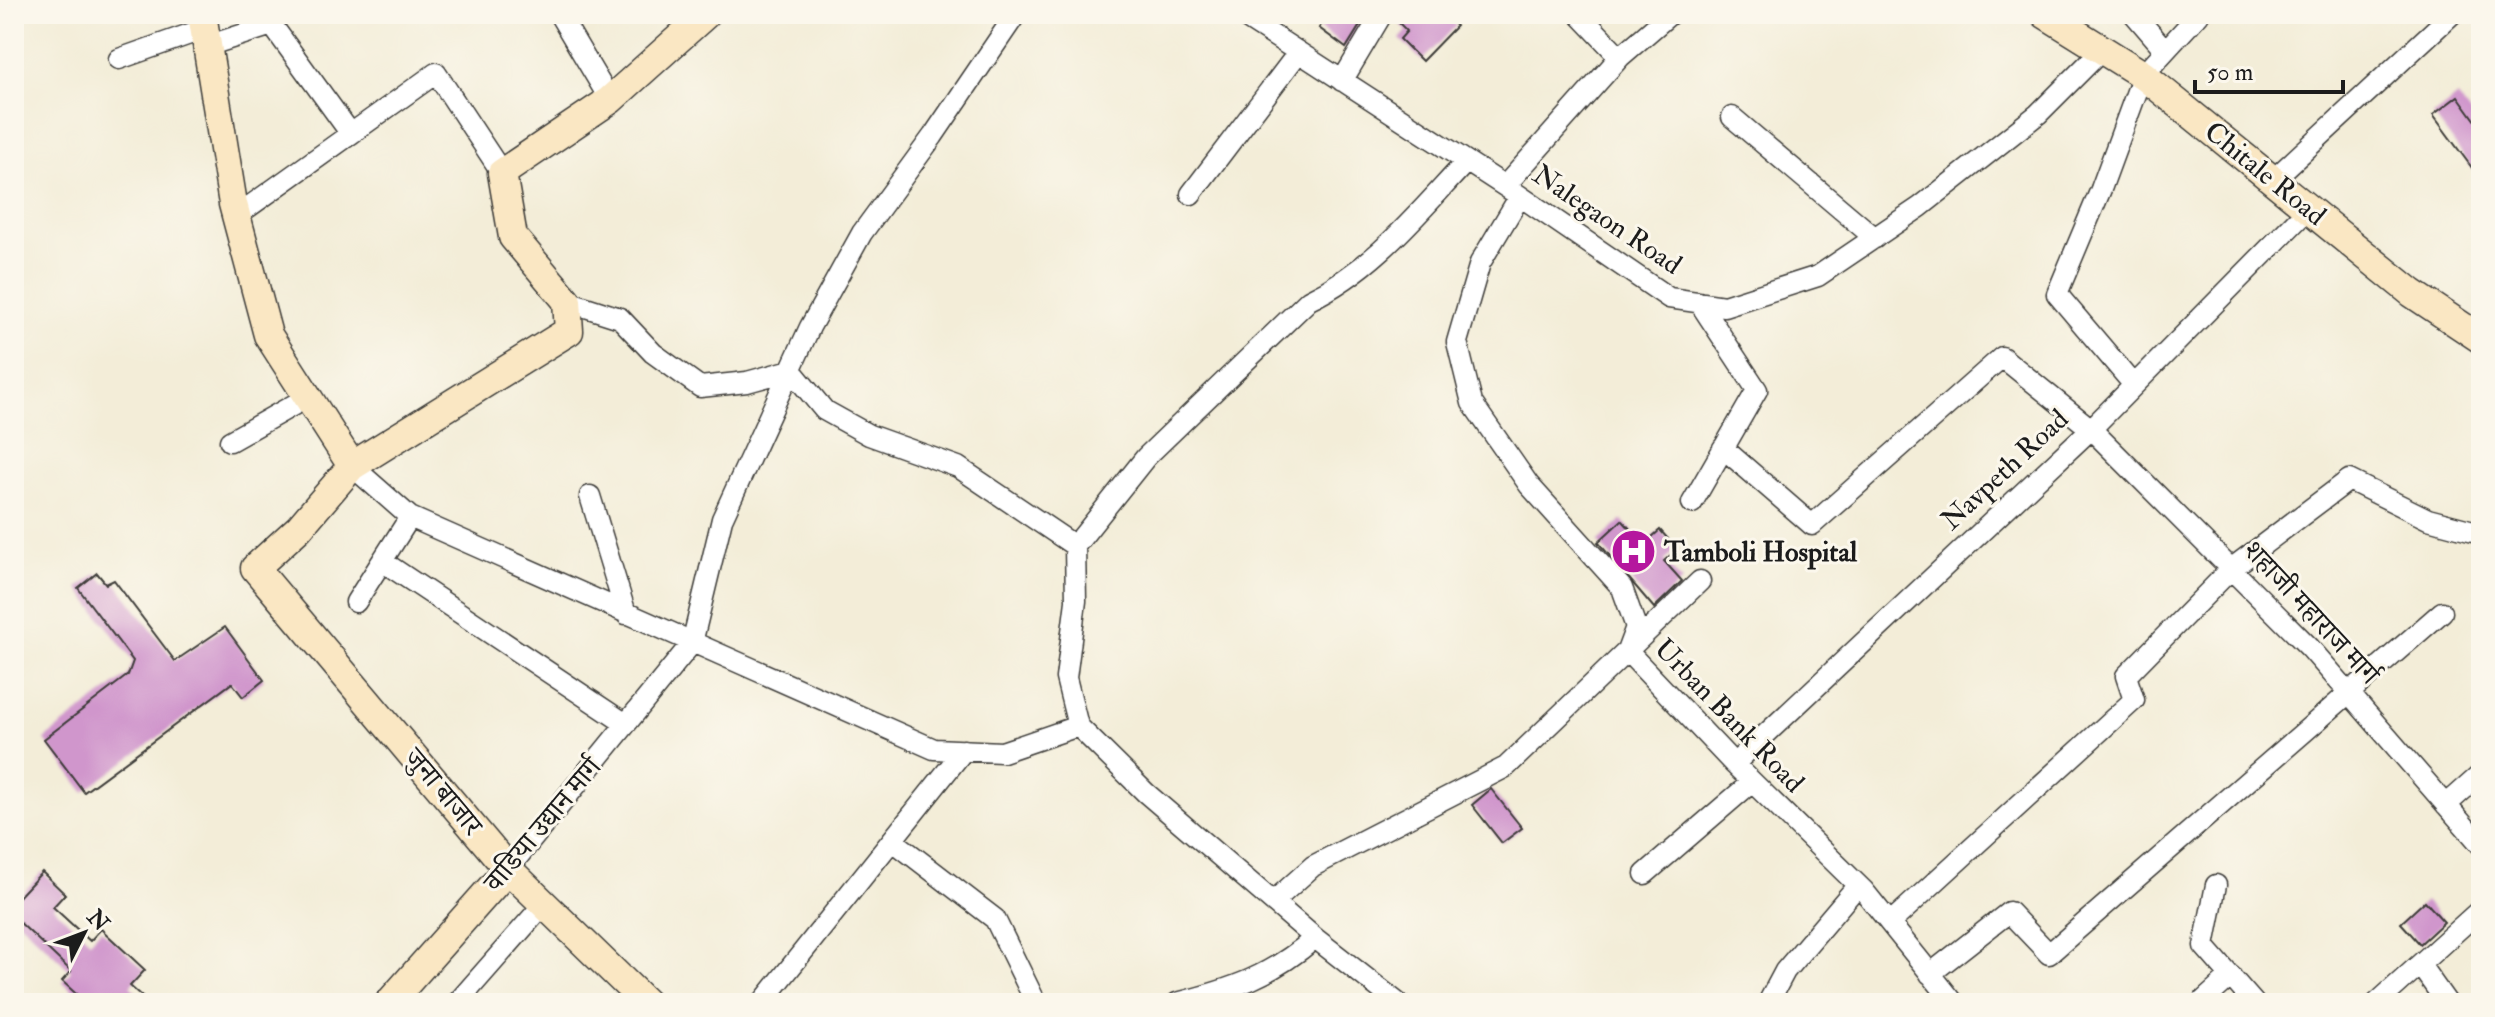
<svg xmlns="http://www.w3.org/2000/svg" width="2495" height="1017" font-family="'IM FELL Double Pica','Noto Serif Devanagari',serif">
<rect width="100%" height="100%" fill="#fbf7ec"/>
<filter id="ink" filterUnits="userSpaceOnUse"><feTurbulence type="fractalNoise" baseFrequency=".0125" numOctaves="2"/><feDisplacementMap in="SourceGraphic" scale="16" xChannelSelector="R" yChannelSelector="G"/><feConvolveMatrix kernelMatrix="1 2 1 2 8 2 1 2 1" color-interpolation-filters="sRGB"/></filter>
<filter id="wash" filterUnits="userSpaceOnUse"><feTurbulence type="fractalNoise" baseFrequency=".006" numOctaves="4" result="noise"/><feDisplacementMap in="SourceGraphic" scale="32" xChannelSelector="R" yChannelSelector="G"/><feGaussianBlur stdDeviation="1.8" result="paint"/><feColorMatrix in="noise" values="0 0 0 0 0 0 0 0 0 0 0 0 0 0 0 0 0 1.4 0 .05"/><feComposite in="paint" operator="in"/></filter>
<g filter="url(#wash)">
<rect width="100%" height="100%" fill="#f3edd8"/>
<g id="blocks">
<path fill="#d096cc" d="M1329,14H1367L1346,48L1319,28Z
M1395,14H1443L1456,26L1422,61L1400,39L1407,31L1394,18Z
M2458,96L2481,128V180L2433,115Z
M1622,520L1644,544L1660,530L1677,549L1664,561L1682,581L1654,608L1598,542Z
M97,573L106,584L114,580L175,661L225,627L264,680L243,697L232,683L84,792L44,739L128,675L133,661L78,588Z
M1491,789L1522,828L1502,843L1472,805Z
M42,872L65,894L53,907L90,941L101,929L145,970L130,986L149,1003H113L105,996L99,1003H86L62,981L71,971L14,917V902Z
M2425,901L2444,922L2420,944L2401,923Z"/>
</g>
</g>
<g filter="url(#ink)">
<use href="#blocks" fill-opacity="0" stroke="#3c3b38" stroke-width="2"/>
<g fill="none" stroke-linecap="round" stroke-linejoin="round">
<defs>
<path id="street" d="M559,14L610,100
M1240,14L1520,196L1669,298L1724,306L1818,276L1920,207L2038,114L2102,50
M1579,14L1620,57
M2134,14L2165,50
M207,46L272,25L351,134
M119,59L204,29
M1342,81L1382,14
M1732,117L1875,238
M2274,179L2452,14
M1505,186L1620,57L1670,14
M1191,194L1298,53
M1520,196L1480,263L1457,342L1472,403L1529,485L1622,588L1636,627L1627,651L1734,764L1864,891L1954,1003
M236,216L436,73L502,173
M567,301L620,318L653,353L700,387L747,382L791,370
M791,370L824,410L869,435L958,467L1075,546L1076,601L1066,678L1078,726L1146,793L1315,938L1398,1003
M2134,385L2057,294L2101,189L2143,75L2199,14
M230,441L306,398
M1723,448L1812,525L2002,357L2091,429L2310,648L2481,845
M352,466L410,517L934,749L1002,752L1078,726
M590,496L626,614
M1692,503L1757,390L1699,302
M1075,546L1146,457L1309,300C1374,269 1418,213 1466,162
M382,561L626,724
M356,602L410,517
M1734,764L2091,429L2308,209
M2446,805L2481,774
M892,840L995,919L1036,1003
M508,869L692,643L722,519L810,327L862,233L933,136L1016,14
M1645,874L1752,782
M2216,885L2204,946L2254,1003
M1273,902L1313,866L1506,767L1700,581
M1890,923L2134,700L2126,676L2231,569L2349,480L2428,519L2481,533
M2420,965L2447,1003
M1930,974L2009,912L2049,954L2442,612
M457,1003L544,904
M762,1003L964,750
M1177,1003C1233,989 1271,976 1315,938
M1768,1003L1785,971L1858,885
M2201,1003L2231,976
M2377,1003L2481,909"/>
<path id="secondary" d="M202,14L233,204L268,335L352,466
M2045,14L2143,75L2412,293L2481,339
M389,1003L508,869
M646,1003L508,869L255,568L299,528L352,466L569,331L567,301L513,237L502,173L610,100L706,14"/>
</defs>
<use href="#street" stroke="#3c3b38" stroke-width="23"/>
<use href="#secondary" stroke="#3c3b38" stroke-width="31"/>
<use href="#street" stroke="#fff" stroke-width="20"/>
<use href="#secondary" stroke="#fae7c3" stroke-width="28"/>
</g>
</g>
<defs>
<symbol id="hospital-disc" viewBox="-11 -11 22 22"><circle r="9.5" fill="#b5179e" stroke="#fbf7ec"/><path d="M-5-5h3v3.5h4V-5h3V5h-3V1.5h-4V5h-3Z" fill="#fff"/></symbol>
</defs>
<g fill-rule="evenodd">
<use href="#hospital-disc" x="1608" y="526" width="51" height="51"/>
</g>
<g text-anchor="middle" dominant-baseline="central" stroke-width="6" stroke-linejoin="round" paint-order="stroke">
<g font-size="28" fill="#1c1c1c" stroke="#fbf7ec">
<text transform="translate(2265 174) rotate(39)">Chitale Road</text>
<text transform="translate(1607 220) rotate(34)">Nalegaon Road</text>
<text transform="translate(2005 470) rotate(-43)">Navpeth Road</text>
<text transform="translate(2311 613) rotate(47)">शहाजी महाराज मार्ग</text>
<text transform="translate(1729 716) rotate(46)">Urban Bank Road</text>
<text transform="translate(443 792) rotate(50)">जुना बाजार</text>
<text transform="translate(543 825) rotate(-50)">वाडिया उद्यान मार्ग</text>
</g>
<g font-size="28" font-weight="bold" fill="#1c1c1c" stroke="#fbf7ec" text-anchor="start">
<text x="1664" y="552">Tamboli Hospital</text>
</g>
</g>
<rect width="2495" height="1017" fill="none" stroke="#fbf7ec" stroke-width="48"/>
<g transform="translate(84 933) rotate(48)" stroke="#fbf7ec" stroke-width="6" paint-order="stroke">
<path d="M0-6L14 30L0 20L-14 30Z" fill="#1c1c1c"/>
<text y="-12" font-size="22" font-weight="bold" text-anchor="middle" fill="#1c1c1c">N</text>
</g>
<path d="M2195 80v12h148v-12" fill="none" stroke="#1c1c1c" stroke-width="4"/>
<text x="2207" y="80" font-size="24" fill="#1c1c1c" stroke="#fbf7ec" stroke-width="6" paint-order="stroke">50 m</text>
</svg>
